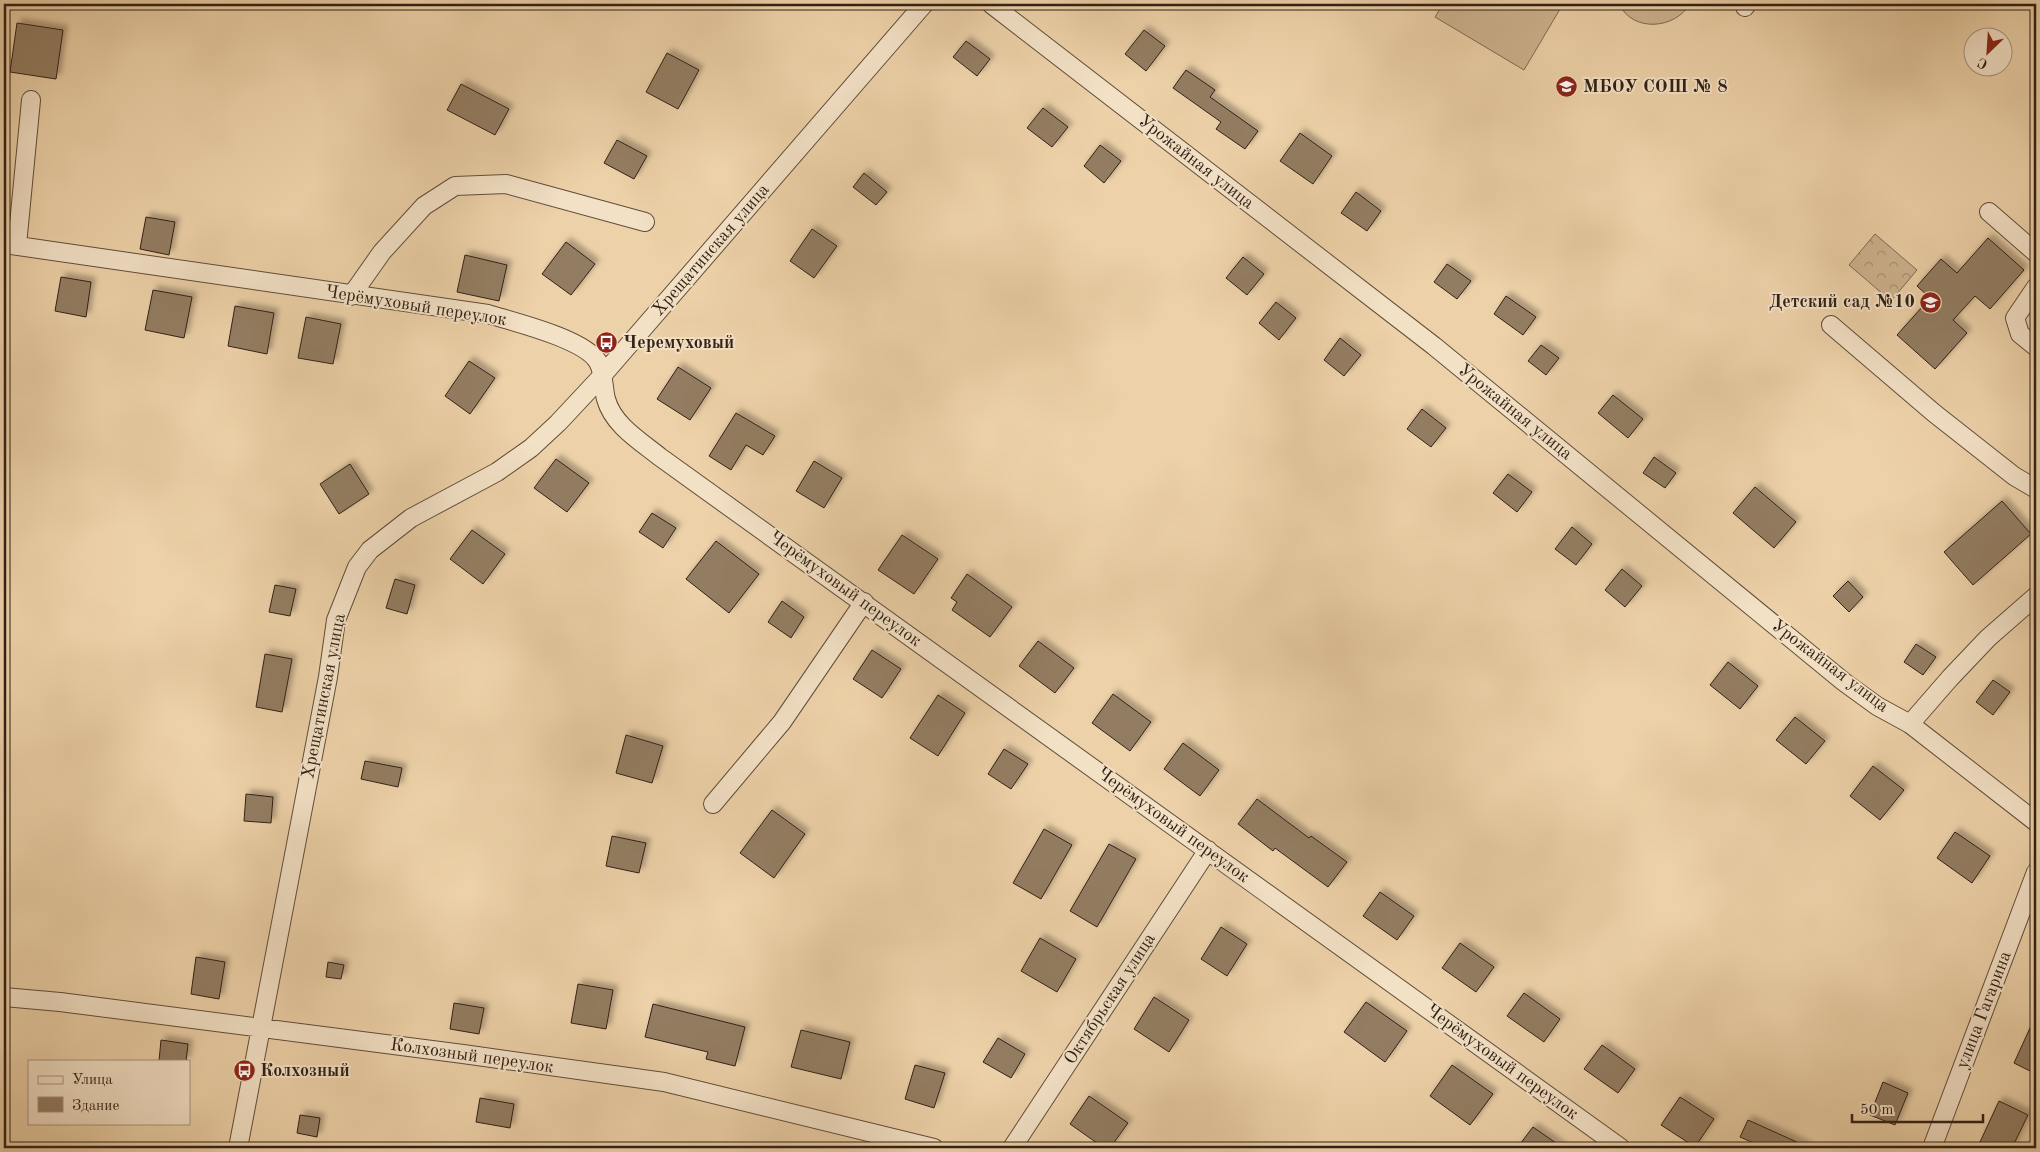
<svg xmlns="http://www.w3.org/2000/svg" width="2040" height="1152" font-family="'Old Standard TT',serif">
<defs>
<pattern id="forest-crowns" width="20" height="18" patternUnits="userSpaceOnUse" patternTransform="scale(1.25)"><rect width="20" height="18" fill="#cdb38f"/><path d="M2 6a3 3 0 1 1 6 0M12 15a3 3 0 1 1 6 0" fill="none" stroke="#a79174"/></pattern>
<filter id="shadow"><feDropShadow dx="4.5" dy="-4.5" stdDeviation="2.5" flood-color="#0004"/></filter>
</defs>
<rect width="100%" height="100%" fill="#edd1a8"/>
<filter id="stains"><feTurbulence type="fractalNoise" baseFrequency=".004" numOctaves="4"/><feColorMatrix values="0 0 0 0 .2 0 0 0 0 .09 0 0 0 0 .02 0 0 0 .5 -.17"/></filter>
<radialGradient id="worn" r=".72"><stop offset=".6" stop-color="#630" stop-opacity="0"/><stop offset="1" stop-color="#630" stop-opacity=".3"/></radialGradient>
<path fill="url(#forest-crowns)" stroke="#7f6a52" d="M1875,234L1917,270L1891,301L1849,265Z"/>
<path fill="#cdb38f" stroke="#7f6a52" d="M1443,4H1563L1524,70L1435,17Z
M1619,4H1690C1675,29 1633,33 1619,4Z"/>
<path fill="#937d62" stroke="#312116" filter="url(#shadow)" d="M17,23L63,30L56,79L10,72Z
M1144,30L1165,46L1146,71L1125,54Z
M966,41L990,59L977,76L953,57Z
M667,53L699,70L678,109L646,92Z
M1186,70L1215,90L1210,97L1258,131L1245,149L1216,129L1221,122L1173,88Z
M461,84L509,109L495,135L447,110Z
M1043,108L1068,127L1052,147L1027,128Z
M1300,133L1332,156L1313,184L1280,161Z
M617,140L647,156L634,179L604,163Z
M1100,145L1121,161L1104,183L1084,166Z
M864,173L887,192L876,205L853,187Z
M1356,192L1381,211L1367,231L1341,213Z
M146,217L175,222L169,255L140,249Z
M812,229L837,246L814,278L790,261Z
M1988,238L2024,270L1990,309L1975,296L1953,320L1967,333L1935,369L1897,335L1930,298L1917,286L1941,259L1957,273Z
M566,242L595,264L571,295L542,274Z
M465,255L507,265L499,301L457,292Z
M1243,257L1264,274L1247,295L1226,278Z
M1447,264L1471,281L1457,299L1434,282Z
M61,277L91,282L86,317L55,311Z
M153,290L192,297L184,338L145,330Z
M1506,296L1536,317L1523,335L1494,314Z
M1276,302L1296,318L1279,340L1259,323Z
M235,306L274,313L267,354L228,346Z
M306,317L341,324L333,364L298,358Z
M1340,338L1361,355L1344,376L1324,360Z
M1541,345L1559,358L1546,375L1528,361Z
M469,361L495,378L470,414L445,396Z
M678,367L711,388L690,420L657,399Z
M1613,395L1643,419L1628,438L1598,413Z
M1422,409L1446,428L1431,447L1407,429Z
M736,413L775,436L763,455L746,445L731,470L709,456Z
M1654,457L1676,473L1665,488L1643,473Z
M556,459L589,483L567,512L534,488Z
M814,461L842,478L824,508L796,491Z
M350,464L369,494L339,514L320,484Z
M1508,474L1532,492L1517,512L1493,493Z
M1755,487L1796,522L1774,548L1733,513Z
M2002,501L2031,534L1973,585L1944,552Z
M652,513L676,528L663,548L639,532Z
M1572,527L1592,544L1576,565L1555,549Z
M472,530L505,554L483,584L450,559Z
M902,535L938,559L914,594L878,570Z
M716,541L759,574L729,613L686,579Z
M1622,569L1642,586L1625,607L1605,590Z
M967,574L1012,607L990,637L952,610L957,602L951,598Z
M395,579L415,585L407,614L386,608Z
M1848,581L1863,597L1849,612L1833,596Z
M275,585L296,589L290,616L269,612Z
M782,601L804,617L791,638L768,622Z
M1038,641L1074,668L1055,693L1019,666Z
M1916,644L1936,657L1923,675L1904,662Z
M872,650L901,669L882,698L853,679Z
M265,654L292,659L282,712L256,707Z
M1728,662L1758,686L1740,709L1710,685Z
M1993,680L2010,692L1993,715L1976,702Z
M1113,694L1151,722L1130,751L1092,723Z
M938,695L965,713L938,756L910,738Z
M1795,717L1825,741L1806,764L1776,740Z
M626,735L663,746L652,783L616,773Z
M1183,743L1219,770L1200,796L1164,769Z
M1004,749L1028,764L1011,789L988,774Z
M365,761L402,768L398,787L361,779Z
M1873,766L1904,790L1880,820L1850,796Z
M246,794L273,797L271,823L244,821Z
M1257,799L1309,838L1311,836L1347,862L1328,887L1275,848L1273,851L1238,824Z
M772,810L805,834L774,878L740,853Z
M1044,829L1072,845L1041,899L1013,883Z
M1955,832L1990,856L1972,883L1937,858Z
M612,836L646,843L639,873L606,866Z
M1109,844L1136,859L1097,927L1070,911Z
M1380,892L1414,916L1397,940L1363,916Z
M1221,927L1247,944L1227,976L1201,959Z
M1040,938L1076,959L1057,992L1021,971Z
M1460,943L1494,967L1476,992L1442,968Z
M196,957L225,962L219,999L191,994Z
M328,962L344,965L341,979L326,977Z
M578,984L613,990L606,1029L571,1023Z
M1524,993L1560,1019L1544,1042L1507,1016Z
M1154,997L1189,1020L1169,1052L1134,1029Z
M1366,1002L1407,1031L1385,1062L1344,1032Z
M454,1003L484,1008L479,1034L450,1029Z
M653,1004L745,1027L735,1066L706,1059L708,1052L645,1037Z
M2036,1015V1074L2014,1063Z
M801,1030L850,1042L841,1079L791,1067Z
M998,1038L1025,1054L1011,1078L983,1062Z
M161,1040L188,1044L186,1061H159Z
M1602,1045L1635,1069L1618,1093L1584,1069Z
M915,1065L945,1073L934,1108L905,1099Z
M1452,1065L1493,1094L1470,1125L1430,1096Z
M1883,1082L1908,1093L1895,1125L1870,1115Z
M1089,1096L1128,1123L1110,1148H1104L1070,1124Z
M1680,1097L1714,1119L1695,1147L1661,1125Z
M480,1098L514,1104L510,1128L476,1122Z
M1999,1101L2028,1115L2012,1148H1994L1980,1142Z
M300,1115L320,1118L317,1137L297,1133Z
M1748,1120L1810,1148H1765L1740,1137Z
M1533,1127L1563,1148H1517Z"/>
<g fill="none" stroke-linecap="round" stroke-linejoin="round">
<defs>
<path id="minor" d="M991,4L1434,346L1844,682L1877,706L1910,724L2036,822
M1745,7L1747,4
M1989,212L2036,253
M4,244L488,314C514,322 585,339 598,362C604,372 603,388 606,399C613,425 640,441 660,457L1621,1148
M17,245L31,100
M2036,287L2015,318L2020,334L2036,347
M351,296L382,252L424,206L455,186L506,184L645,222
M1831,325L1934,413L2014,476L2036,489
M1910,724L1950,678L1988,638L2036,596
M713,804L782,722L864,602
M4,997L60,1002L463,1054L664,1082L934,1148
M238,1148L328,677L336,620L357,567L370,550L411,518L497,472L531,448L558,423L601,377L924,4
M1012,1148L1208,850
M1932,1148L2036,872"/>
</defs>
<use href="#minor" stroke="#604d3a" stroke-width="20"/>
<use href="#minor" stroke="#f3e1c6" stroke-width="18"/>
</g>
<defs>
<symbol id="school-disc" viewBox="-11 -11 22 22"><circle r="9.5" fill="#8f2418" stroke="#f3e1c6"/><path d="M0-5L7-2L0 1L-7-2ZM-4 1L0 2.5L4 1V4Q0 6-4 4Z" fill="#fff"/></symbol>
<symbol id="bus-disc" viewBox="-11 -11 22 22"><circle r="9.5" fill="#8f2418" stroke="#f3e1c6"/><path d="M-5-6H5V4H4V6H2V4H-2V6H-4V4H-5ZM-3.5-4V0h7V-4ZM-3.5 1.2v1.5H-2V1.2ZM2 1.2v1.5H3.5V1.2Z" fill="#fff"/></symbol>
</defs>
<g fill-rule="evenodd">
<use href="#school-disc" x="1554" y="74" width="25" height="25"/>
<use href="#school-disc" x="1918" y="290" width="25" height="25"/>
<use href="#bus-disc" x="594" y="330" width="25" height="25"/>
<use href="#bus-disc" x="232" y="1058" width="25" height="25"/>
</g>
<g text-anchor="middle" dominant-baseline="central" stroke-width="4" stroke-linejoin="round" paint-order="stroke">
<g font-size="18" font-weight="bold" fill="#312116" stroke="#f3e1c6" text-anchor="start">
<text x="1583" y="87">МБОУ СОШ № 8</text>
<text x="1915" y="302" text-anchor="end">Детский сад №10</text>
<text x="623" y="343">Черемуховый</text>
<text x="260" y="1071">Колхозный</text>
</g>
<g font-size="18" fill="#312116" stroke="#f3e1c6">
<text transform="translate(1196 162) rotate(38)">Урожайная улица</text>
<text transform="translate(711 250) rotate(-49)">Хрещатинская улица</text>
<text transform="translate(416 306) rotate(9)">Черёмуховый переулок</text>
<text transform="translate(1515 412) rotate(39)">Урожайная улица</text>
<text transform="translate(845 589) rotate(36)">Черёмуховый переулок</text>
<text transform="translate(1830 666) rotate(37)">Урожайная улица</text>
<text transform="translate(324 696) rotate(-79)">Хрещатинская улица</text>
<text transform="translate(1173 825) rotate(36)">Черёмуховый переулок</text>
<text transform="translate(1110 999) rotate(-57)">Октябрьская улица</text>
<text transform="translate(1984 1010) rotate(-69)">улица Гагарина</text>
<text transform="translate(472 1056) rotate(8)">Колхозный переулок</text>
<text transform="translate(1502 1062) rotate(36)">Черёмуховый переулок</text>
</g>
</g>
<rect width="2040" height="1152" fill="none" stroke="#edd1a8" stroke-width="20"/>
<rect x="5" y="5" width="2030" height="1142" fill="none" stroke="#312116" stroke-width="2.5"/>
<rect x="10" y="10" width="2020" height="1132" fill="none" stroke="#312116"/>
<rect x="28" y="1060" width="162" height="65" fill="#f3e1c6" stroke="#a59480"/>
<rect x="38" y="1076" width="25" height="8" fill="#f3e1c6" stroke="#a59480"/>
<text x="72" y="1084" font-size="15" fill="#312116">Улица</text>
<rect x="38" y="1097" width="25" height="15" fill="#937d62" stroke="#a59480"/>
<text x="72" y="1110" font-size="15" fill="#312116">Здание</text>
<g transform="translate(1988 52) rotate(205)"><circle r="24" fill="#f3e1c6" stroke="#a59480"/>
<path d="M0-4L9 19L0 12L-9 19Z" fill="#8f2418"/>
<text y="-8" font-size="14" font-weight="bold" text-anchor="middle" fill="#312116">С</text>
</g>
<path d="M1852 1114v8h131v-8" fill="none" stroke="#312116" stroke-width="2.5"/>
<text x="1860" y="1114" font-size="15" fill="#312116" stroke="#f3e1c6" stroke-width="4" paint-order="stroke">50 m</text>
<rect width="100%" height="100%" filter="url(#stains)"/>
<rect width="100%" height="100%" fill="url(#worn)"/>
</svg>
